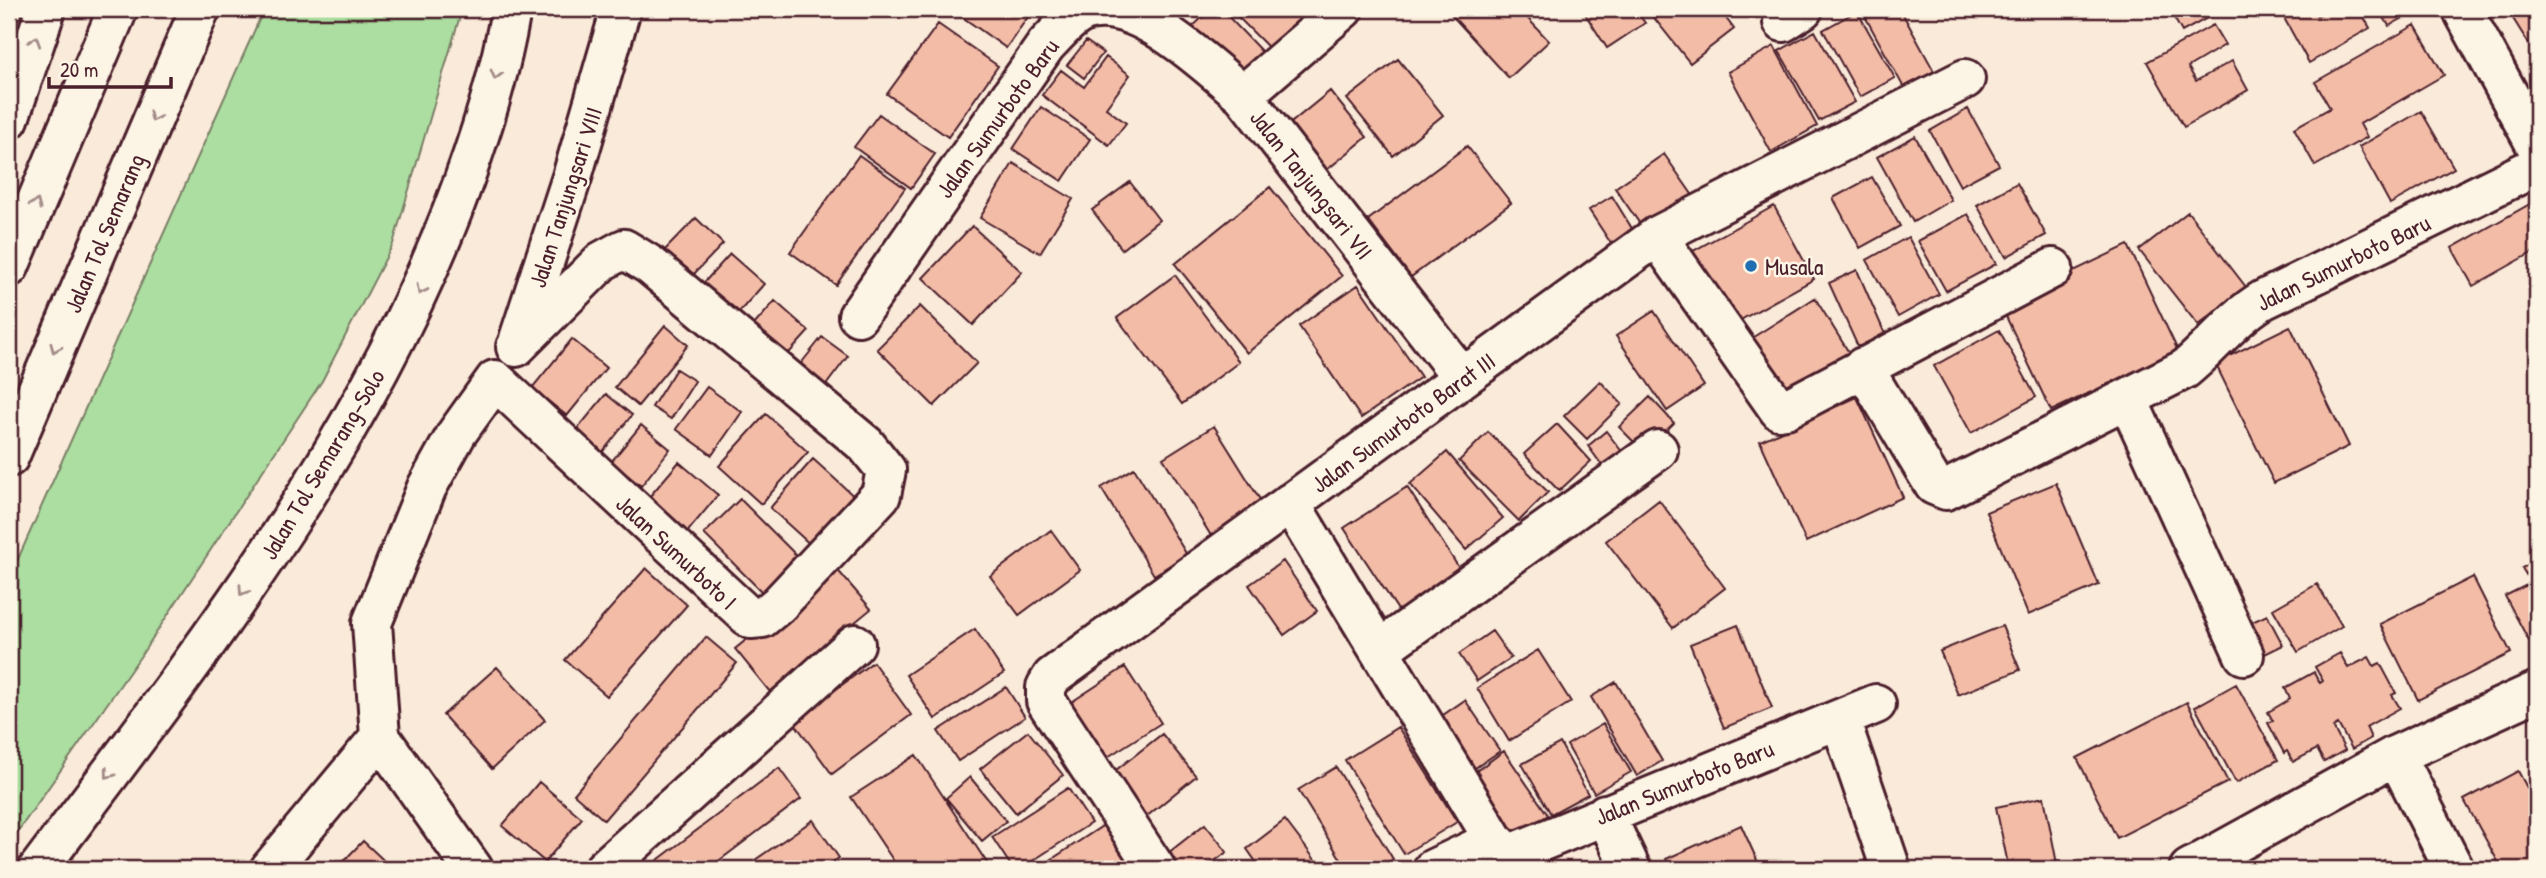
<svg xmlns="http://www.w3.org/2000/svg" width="2546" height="878" font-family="'Patrick Hand',sans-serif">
<rect width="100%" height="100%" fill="#faead9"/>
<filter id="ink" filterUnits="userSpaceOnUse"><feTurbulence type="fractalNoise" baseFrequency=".0143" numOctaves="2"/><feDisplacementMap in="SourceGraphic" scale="14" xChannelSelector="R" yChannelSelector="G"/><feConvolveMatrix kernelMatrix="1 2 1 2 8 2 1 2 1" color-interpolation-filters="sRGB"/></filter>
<g filter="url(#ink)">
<path fill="#abdea0" stroke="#7a7e66" stroke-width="2" d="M264,9H462L393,244L322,381L142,654L9,844V579Z"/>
<path fill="#f3bca7" stroke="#4a1f2b" stroke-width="2" d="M951,9H1023L1030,14L1006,48Z
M1211,9H1221L1263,53L1232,82L1185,34Z
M1230,9H1310L1270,49Z
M1446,9H1519L1549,41L1509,78Z
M1582,9H1635L1645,23L1607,48Z
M1647,9H1719L1734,29L1690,63Z
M1861,9H1900L1934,71L1904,88Z
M2169,9H2219L2220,11L2182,32Z
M2279,9H2312L2317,16L2330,9H2359L2370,28L2309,63Z
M2379,9H2419L2389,26Z
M2507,9H2537V57Z
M1857,11L1895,78L1860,97L1823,30Z
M938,24L998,66L948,137L887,94Z
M2213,25L2225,45L2188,67L2196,81L2232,61L2248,90L2184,127L2147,62Z
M2415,25L2444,75L2360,124L2367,137L2315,166L2294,128L2330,108L2315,82Z
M1815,31L1855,102L1819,121L1779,51Z
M1086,41L1103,53L1084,78L1067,65Z
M1774,46L1817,126L1771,152L1728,72Z
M1106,57L1130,75L1106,108L1126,123L1109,145L1042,95L1061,70L1084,87Z
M1398,59L1443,115L1393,156L1347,99Z
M1330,91L1367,137L1323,173L1286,127Z
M1041,107L1090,139L1062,181L1013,149Z
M1968,109L1999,165L1960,186L1930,131Z
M2421,111L2454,168L2390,204L2359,147Z
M879,114L935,154L911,188L854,147Z
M1915,136L1951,200L1913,222L1877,157Z
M1467,146L1511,203L1411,277L1368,220Z
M1664,154L1696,200L1647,234L1615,188Z
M859,155L905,188L836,285L790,252Z
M1013,163L1073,199L1040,253L980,218Z
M1872,177L1900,226L1860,248L1833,198Z
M1130,182L1159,220L1122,249L1092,210Z
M2017,183L2046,235L2006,257L1977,205Z
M1270,187L1342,276L1247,353L1175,264Z
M1612,196L1636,235L1614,248L1589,210Z
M2537,200V250L2473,286L2452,248Z
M1774,206L1814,279L1728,327L1688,254Z
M2188,212L2246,287L2198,325L2139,250Z
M1968,214L1996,264L1946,291L1918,241Z
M696,218L723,244L689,279L662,253Z
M972,226L1022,272L973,325L923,278Z
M1908,237L1939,294L1898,317L1867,260Z
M2128,245L2178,351L2051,411L2001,306Z
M730,254L764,284L733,319L699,288Z
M1857,270L1885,334L1858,347L1829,283Z
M1175,275L1239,362L1182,404L1117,318Z
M1358,285L1421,377L1361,418L1299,326Z
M1815,298L1851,356L1784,398L1747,341Z
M775,301L809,331L780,363L746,334Z
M920,306L977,363L934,406L877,349Z
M1654,311L1704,386L1667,411L1616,336Z
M665,325L688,345L638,406L615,387Z
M2290,326L2349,446L2274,483L2215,363Z
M1999,330L2036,397L1971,433L1934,366Z
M822,337L848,356L817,397L791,376Z
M572,339L606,368L567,416L532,388Z
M676,369L695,381L671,419L652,407Z
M1600,381L1622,404L1587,439L1564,416Z
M707,387L742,412L712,455L676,429Z
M606,394L632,415L592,465L566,443Z
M1650,397L1674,423L1644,452L1619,427Z
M1857,397L1903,497L1806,542L1760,441Z
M766,414L808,452L761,504L719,466Z
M1557,424L1591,461L1559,491L1524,454Z
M641,425L670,449L641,486L611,462Z
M1214,426L1269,514L1218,547L1163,458Z
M1606,431L1623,453L1604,468L1588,446Z
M1488,432L1548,492L1519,521L1459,461Z
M1447,452L1503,518L1466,550L1410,484Z
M813,459L857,499L813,547L770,508Z
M679,462L718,495L684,536L644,503Z
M1134,468L1187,555L1154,575L1101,488Z
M2056,483L2099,585L2028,615L1986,512Z
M1407,487L1466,579L1404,619L1344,528Z
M740,499L799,558L763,593L704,534Z
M1659,500L1725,588L1673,628L1606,541Z
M1051,530L1080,570L1019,615L990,576Z
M2537,560V653L2536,654L2505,596L2531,583L2522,568Z
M1283,561L1317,611L1284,635L1249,585Z
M835,567L871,609L770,692L735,649Z
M646,568L687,605L607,696L565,660Z
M2473,577L2511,653L2418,700L2380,624Z
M2317,584L2342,626L2298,652L2273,609Z
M2267,615L2283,645L2265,654L2250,623Z
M1738,625L1772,708L1724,728L1690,644Z
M2002,626L2020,670L1958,695L1940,651Z
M975,629L1004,673L935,719L906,675Z
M1492,631L1511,658L1477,681L1459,654Z
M706,637L737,663L604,820L574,794Z
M1538,650L1571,702L1509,741L1477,688Z
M2340,653L2348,668L2369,657L2374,666L2380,663L2396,693L2392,695L2400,708L2366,727L2371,738L2352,749L2338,724L2333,727L2345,750L2324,762L2317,749L2293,762L2287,751L2284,753L2268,723L2273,721L2268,712L2290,699L2285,688L2314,672L2320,683L2323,681L2315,667Z
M873,662L911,715L832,774L793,721Z
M497,667L545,720L492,769L443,715Z
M1125,667L1161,723L1103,760L1067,705Z
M1616,682L1662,761L1637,776L1591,697Z
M2236,684L2278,760L2236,783L2195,707Z
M1006,687L1025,717L958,761L938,731Z
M1465,700L1500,751L1462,777L1427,726Z
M2187,702L2228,782L2117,838L2077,758Z
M1603,724L1631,772L1594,793L1567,745Z
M1398,727L1457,822L1404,854L1345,760Z
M1028,731L1063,775L1016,813L980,769Z
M1162,734L1196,776L1146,817L1111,774Z
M1560,743L1588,794L1551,814L1522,764Z
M1504,751L1548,815L1508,842L1465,779Z
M916,755L991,869H899L851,797Z
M1336,767L1393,859L1377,869H1347L1298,790Z
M779,768L801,799L708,869H646Z
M2518,771L2537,806V869H2502L2464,800Z
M970,777L1006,821L982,841L946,798Z
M539,782L582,818L545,862L502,826Z
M1068,788L1091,823L1020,869H1013L992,837Z
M2044,797L2058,869H2009L1996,807Z
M813,820L839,858L822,869H761L755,860Z
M1285,820L1322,869H1261L1247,849Z
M1107,823L1138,869H1037Z
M1205,824L1227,852L1204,869H1164L1158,861Z
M1741,825L1761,869H1671L1666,859Z
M363,841L393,869H336Z
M2385,860L2388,869H2359Z"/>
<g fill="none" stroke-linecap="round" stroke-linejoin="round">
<defs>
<path id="street" d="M1343,9L1243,95L1462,377
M2462,9L2537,147
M1783,22L1803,9
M1657,236L1779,410L1786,409L2053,268
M858,316L1046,45C1060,31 1075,10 1097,9C1146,5 1208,66 1243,95
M519,339L572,177L621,9
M1863,367L1934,485L1946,490L2185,369C2212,347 2233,318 2263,300L2537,166
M2128,400L2244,655
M1290,503L1494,840L1506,851L1516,852L1876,704
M1379,650L1658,450
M1840,719L1891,869
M2396,755L2454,869
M1605,814L1631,869
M270,869L380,737
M473,869L380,737L372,623L427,487L457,433L495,380L751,619L762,618L779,604L881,495L886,470L866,445L650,265L624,249L602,261L516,347
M604,869L855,644
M1156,869L1046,701V687L1052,677L1657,236L1965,79
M1433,869L1494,840
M2189,869L2396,755L2537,691"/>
<path id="highway" d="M9,119L46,9
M9,267L118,9
M9,457L200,9
M38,869C194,662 357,456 452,212C477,147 500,78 511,9"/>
</defs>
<use href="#street" stroke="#4a1f2b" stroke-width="44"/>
<use href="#highway" stroke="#4a1f2b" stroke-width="44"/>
<use href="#street" stroke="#fcf5e5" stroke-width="38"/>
<use href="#highway" stroke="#fcf5e5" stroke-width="38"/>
</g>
<defs><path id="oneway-chevron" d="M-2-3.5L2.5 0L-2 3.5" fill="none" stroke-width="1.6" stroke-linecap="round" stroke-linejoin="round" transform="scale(1.75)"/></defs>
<g stroke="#a38a88">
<use href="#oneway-chevron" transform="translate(35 41) rotate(-72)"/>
<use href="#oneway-chevron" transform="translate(496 75) rotate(105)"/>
<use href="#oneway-chevron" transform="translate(154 117) rotate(113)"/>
<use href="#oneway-chevron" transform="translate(36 204) rotate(-67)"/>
<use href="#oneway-chevron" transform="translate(421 290) rotate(116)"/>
<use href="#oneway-chevron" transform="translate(55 348) rotate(113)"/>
<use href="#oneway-chevron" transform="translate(243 591) rotate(124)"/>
<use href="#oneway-chevron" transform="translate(109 774) rotate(127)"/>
</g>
</g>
<circle fill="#1f6fb2" stroke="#fcf5e5" stroke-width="2.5" cx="1751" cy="266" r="7"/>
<g text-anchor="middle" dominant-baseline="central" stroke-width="5" stroke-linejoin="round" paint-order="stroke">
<g font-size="24" fill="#4a1f2b" stroke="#fcf5e5">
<text transform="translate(997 118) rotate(-54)">Jalan Sumurboto Baru</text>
<text transform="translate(1312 184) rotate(52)">Jalan Tanjungsari VII</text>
<text transform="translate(565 197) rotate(-72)">Jalan Tanjungsari VIII</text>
<text transform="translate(104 233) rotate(-67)">Jalan Tol Semarang</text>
<text transform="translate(2343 262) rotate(-26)">Jalan Sumurboto Baru</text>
<text transform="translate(1403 422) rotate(-36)">Jalan Sumurboto Barat III</text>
<text transform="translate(322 464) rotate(-59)">Jalan Tol Semarang–Solo</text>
<text transform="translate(677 552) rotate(43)">Jalan Sumurboto I</text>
<text transform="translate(1684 782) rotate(-22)">Jalan Sumurboto Baru</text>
</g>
<g font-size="24" fill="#4a1f2b" stroke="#fcf5e5" text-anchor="start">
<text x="1765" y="266">Musala</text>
</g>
</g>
<rect width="2546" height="878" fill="none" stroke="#fcf5e5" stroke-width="35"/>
<rect x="18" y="18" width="2511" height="843" fill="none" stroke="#4a1f2b" stroke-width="2.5" filter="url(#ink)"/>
<path d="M49 77v10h122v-10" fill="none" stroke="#4a1f2b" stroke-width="3.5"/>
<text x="60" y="77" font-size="21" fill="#4a1f2b" stroke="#fcf5e5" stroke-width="5" paint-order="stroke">20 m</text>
</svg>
